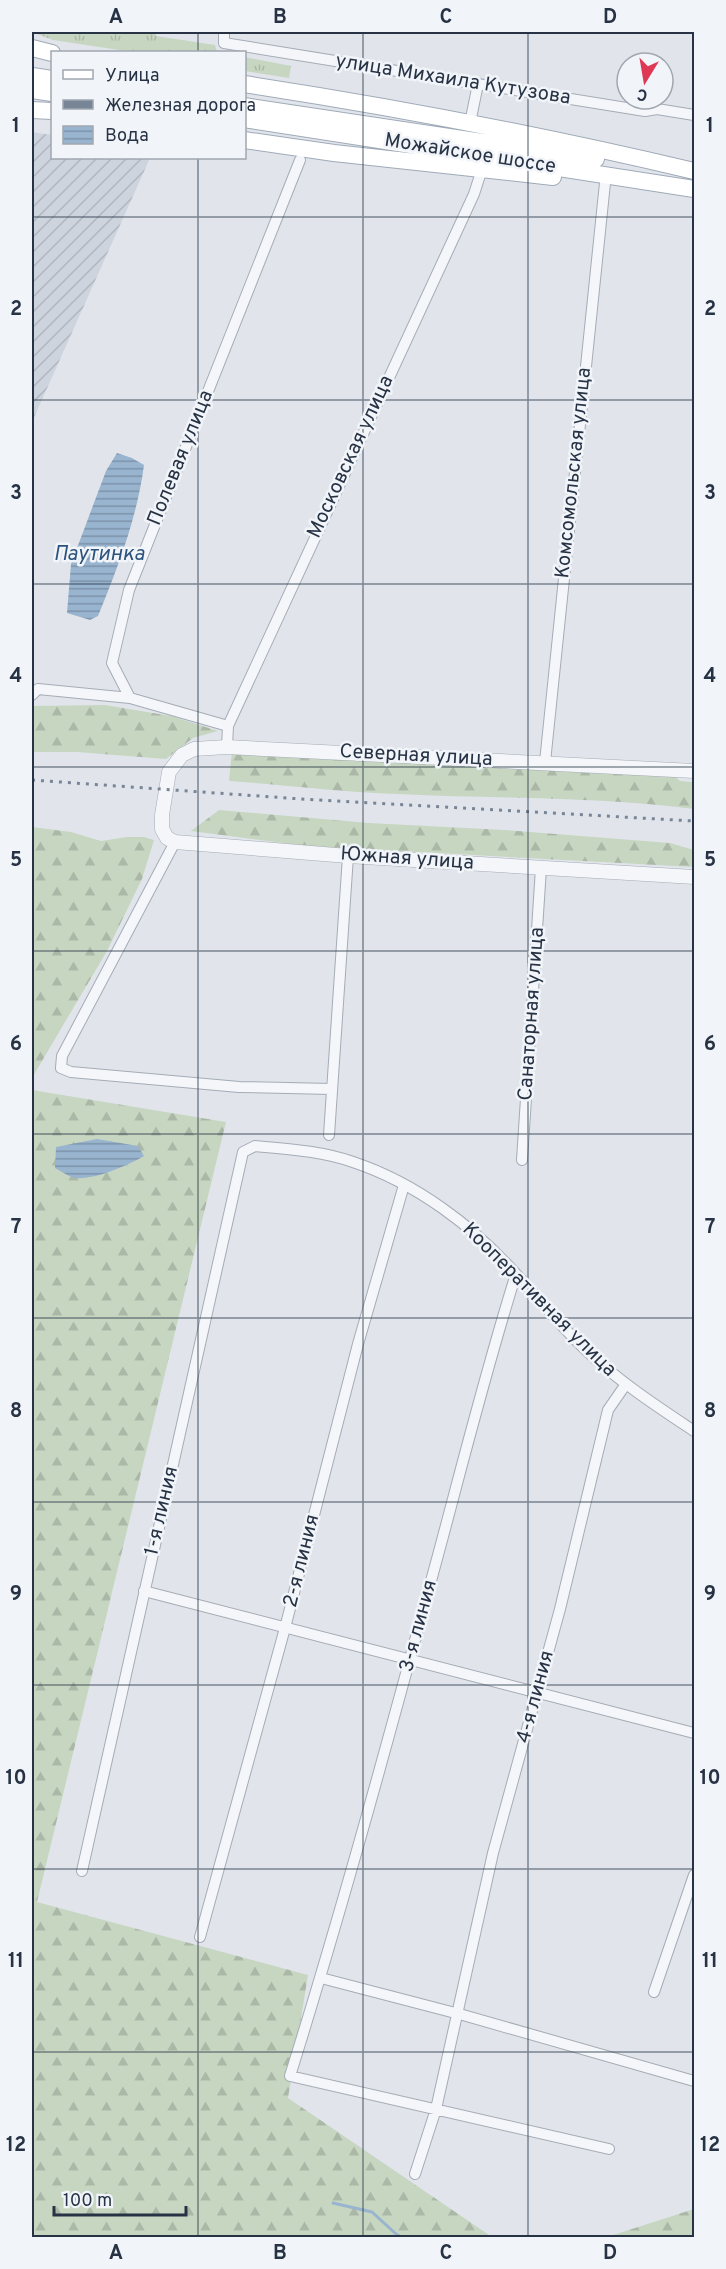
<svg xmlns="http://www.w3.org/2000/svg" width="726" height="2269" font-family="Overpass,sans-serif">
<defs>
<pattern id="industrial-furrows" width="10" height="10" patternUnits="userSpaceOnUse" patternTransform="scale(1.5)"><rect width="10" height="10" fill="#ced4dd"/><path d="M-1 1l2-2M0 10L10 0M9 11l2-2" fill="none" stroke="#b1b6bf"/></pattern>
<pattern id="grass-tufts" width="24" height="20" patternUnits="userSpaceOnUse" patternTransform="scale(1.5)"><rect width="24" height="20" fill="#c7d6c1"/><path d="M3 7l-1-3M5 7V3M7 7l1-3M15 17l-1-3M17 17v-4M19 17l1-3" fill="none" stroke="#abb8a7"/></pattern>
<pattern id="forest-firs" width="22" height="20" patternUnits="userSpaceOnUse" patternTransform="scale(1.5)"><rect width="22" height="20" fill="#c7d6c1"/><path d="M5 1l3.5 6h-7zM16 11l3.5 6h-7z" fill="#abb8a7"/></pattern>
<pattern id="water-rules" width="6" height="5" patternUnits="userSpaceOnUse" patternTransform="scale(1.5)"><rect width="6" height="5" fill="#98b4cf"/><path d="M0 2.5h6" fill="none" stroke="#7c93aa"/></pattern>
</defs>
<rect width="100%" height="100%" fill="#e1e5eb"/>
<path fill="url(#industrial-furrows)" d="M32,132L52,135V158H150L32,422Z"/>
<path fill="url(#grass-tufts)" d="M32,32H156V36L215,45L217,52H220H132L53,40Z
M245,57L291,66L289,78L245,71Z"/>
<path fill="url(#forest-firs)" d="M105,705L171,716L218,731L193,738L166,759L77,752H32V706Z
M232,750L672,774L680,781L692,782L694,786V809C596,796 497,799 398,794C342,792 286,785 229,781Z
M219,810L369,823L505,830L670,843L694,850V867L307,846L191,831Z
M32,827L71,832L101,841L127,837H144L154,840L142,879L107,951L32,1078Z
M32,1090L226,1122L37,1902L308,1975L288,2098L492,2237H32Z
M694,2209V2237H607Z"/>
<path fill="url(#water-rules)" d="M117,453L132,458L144,465C137,518 118,567 98,616L90,620L67,613L71,564L106,471Z
M97,1139L138,1146L144,1156C128,1165 95,1180 76,1178C69,1177 61,1171 55,1168L56,1147Z"/>
<g fill="none" stroke-linecap="round" stroke-linejoin="round">
<path stroke="#98b4cf" stroke-width="3" d="M333,2203L372,2212L396,2234L403,2238"/>
<defs>
<path id="minor" d="M224,32V43L645,111L657,109L694,115
M470,123L478,84
M32,695L38,689L130,698
M228,726L130,698L112,663L129,590L300,160
M227,747L228,726L474,194L482,169
M545,762L605,183
M175,842L62,1056L61,1068L71,1072L239,1087L332,1089
M329,1135L348,856
M522,1160L541,868
M516,1274C488,1363 465,1454 441,1544C393,1722 345,1900 290,2076L609,2149
M144,1591L694,1733
M82,1871L243,1152L255,1146C288,1149 322,1151 353,1162C416,1183 473,1226 517,1275C541,1301 562,1328 588,1352C621,1383 658,1407 694,1431
M200,1937L285,1628L358,1344L404,1185
M321,1978L463,2015L694,2081
M654,1992L694,1875
M415,2174L436,2109L493,1853L560,1609L608,1410L626,1384"/>
<path id="tertiary" d="M694,771L227,747L194,749L182,755L169,772L162,815V829L167,838L175,842L348,856L694,877"/>
<path id="primary" d="M32,48L52,53
M32,76L52,79
M244,84C395,107 546,136 694,171
M32,90L52,93
M244,106L596,159
M32,110L52,111
M244,119L694,189
M244,140L334,153L553,177"/>
</defs>
<use href="#minor" stroke="#a5acb6" stroke-width="12"/>
<use href="#tertiary" stroke="#a5acb6" stroke-width="15"/>
<use href="#primary" stroke="#9faab8" stroke-width="18"/>
<use href="#minor" stroke="#f4f6f9" stroke-width="10"/>
<use href="#tertiary" stroke="#f4f6f9" stroke-width="14"/>
<use href="#primary" stroke="#fff" stroke-width="16"/>
<path stroke="#788597" stroke-width="3" stroke-dasharray="3 6" stroke-linecap="butt" d="M32,780L301,799L694,821"/>
</g>
<path fill="none" stroke="#273345" stroke-width="1.5" stroke-opacity="0.55" d="M198,32V52M363,32V2238M528,32V2238M198,158V2238M32,217H694M32,400H694M32,584H694M32,767H694M32,951H694M32,1134H694M32,1318H694M32,1502H694M32,1685H694M32,1869H694M32,2052H694"/>
<g text-anchor="middle" dominant-baseline="central" stroke-width="5" stroke-linejoin="round" paint-order="stroke">
<g font-size="20" fill="#273345" stroke="#f1f4f8">
<text transform="translate(453 80) rotate(9)">улица Михаила Кутузова</text>
<text transform="translate(470 154) rotate(9)">Можайское шоссе</text>
<text transform="translate(351 457) rotate(-65)">Московская улица</text>
<text transform="translate(181 458) rotate(-68)">Полевая улица</text>
<text transform="translate(574 473) rotate(-84)">Комсомольская улица</text>
<text transform="translate(416 756) rotate(3)">Северная улица</text>
<text transform="translate(407 859) rotate(4)">Южная улица</text>
<text transform="translate(532 1014) rotate(-86)">Санаторная улица</text>
<text transform="translate(539 1300) rotate(45)">Кооперативная улица</text>
<text transform="translate(162 1511) rotate(-77)">1-я линия</text>
<text transform="translate(302 1561) rotate(-76)">2-я линия</text>
<text transform="translate(419 1626) rotate(-75)">3-я линия</text>
<text transform="translate(536 1697) rotate(-75)">4-я линия</text>
</g>
<g font-size="21" font-style="italic" fill="#2c537e" stroke="#f1f4f8">
<text x="99" y="554">Паутинка</text>
</g>
</g>
<rect width="726" height="2269" fill="none" stroke="#f1f4f8" stroke-width="66"/>
<rect x="51" y="51" width="195" height="108" fill="#f1f4f8" stroke="#a0a7b0" stroke-width="1.5"/>
<rect x="63" y="70" width="30" height="9" fill="#ffffff" stroke="#a0a7b0" stroke-width="1.5"/>
<text x="105" y="81" font-size="18" fill="#273345">Улица</text>
<rect x="63" y="100" width="30" height="9" fill="#788597" stroke="#a0a7b0" stroke-width="1.5"/>
<text x="105" y="111" font-size="18" fill="#273345">Железная дорога</text>
<rect x="63" y="126" width="30" height="18" fill="url(#water-rules)" stroke="#a0a7b0" stroke-width="1.5"/>
<text x="105" y="141" font-size="18" fill="#273345">Вода</text>
<g transform="translate(645 81) rotate(191)"><circle r="28" fill="#f1f4f8" stroke="#a0a7b0" stroke-width="1.5"/>
<path d="M0-4.5L10 22L0 15L-10 22Z" fill="#de3855"/>
<text y="-9" font-size="16" font-weight="bold" text-anchor="middle" fill="#273345">С</text>
</g>
<path d="M54 2206v9h132v-9" fill="none" stroke="#273345" stroke-width="3"/>
<text x="63" y="2206" font-size="18" fill="#273345" stroke="#f1f4f8" stroke-width="4.5" paint-order="stroke">100 m</text>
<rect x="33" y="33" width="660" height="2203" fill="none" stroke="#273345" stroke-width="2"/>
<g font-size="20" text-anchor="middle" font-weight="bold" fill="#273345">
<text x="116" y="23">A</text>
<text x="280" y="23">B</text>
<text x="446" y="23">C</text>
<text x="610" y="23">D</text>
<text x="16" y="132">1</text>
<text x="710" y="132">1</text>
<text x="16" y="315">2</text>
<text x="710" y="315">2</text>
<text x="16" y="499">3</text>
<text x="710" y="499">3</text>
<text x="16" y="682">4</text>
<text x="710" y="682">4</text>
<text x="16" y="866">5</text>
<text x="710" y="866">5</text>
<text x="16" y="1050">6</text>
<text x="710" y="1050">6</text>
<text x="16" y="1233">7</text>
<text x="710" y="1233">7</text>
<text x="16" y="1417">8</text>
<text x="710" y="1417">8</text>
<text x="16" y="1600">9</text>
<text x="710" y="1600">9</text>
<text x="16" y="1784">10</text>
<text x="710" y="1784">10</text>
<text x="16" y="1967">11</text>
<text x="710" y="1967">11</text>
<text x="16" y="2151">12</text>
<text x="710" y="2151">12</text>
<text x="116" y="2259">A</text>
<text x="280" y="2259">B</text>
<text x="446" y="2259">C</text>
<text x="610" y="2259">D</text>
</g>
</svg>
